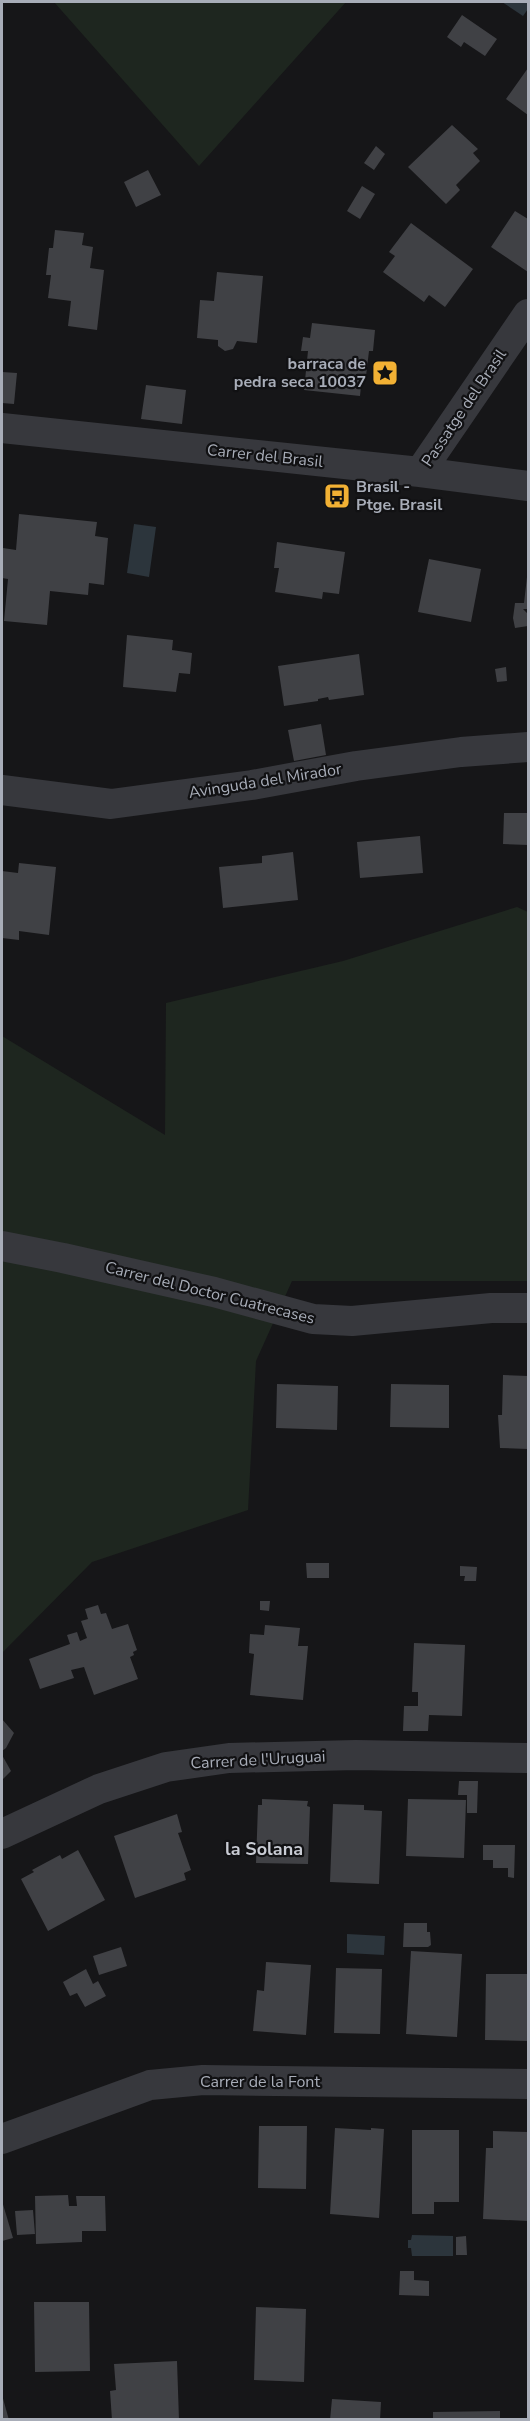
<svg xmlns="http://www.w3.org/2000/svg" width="530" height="2421" font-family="'Nunito Sans',sans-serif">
<rect width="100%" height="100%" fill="#161618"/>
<path fill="#1e261f" d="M54,2H346L199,166Z
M517,907L528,912V1281H292L256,1361L248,1510L92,1562L2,1653V1036L165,1135L166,1003L343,961Z"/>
<path fill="#2c353c" d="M502,2H528V9L523,16Z
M134,524L156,527L149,577L127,573Z
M347,1934L385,1936L384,1955L347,1953Z
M412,2235L453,2236V2256H412L411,2248H408V2240H411Z"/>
<path fill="#404145" d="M462,15L497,39L485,56L464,42L461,47L447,37Z
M528,68V115L506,99Z
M452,125L478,149L473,153L480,161L456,185L460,190L446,204L408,167Z
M376,146L385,154L374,170L364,163Z
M148,170L161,195L136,207L124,182Z
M362,186L375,194L360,219L347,211Z
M515,211L528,219V272L491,247Z
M411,223L473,269L445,307L429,295L424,302L383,272L395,256L389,252Z
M55,230L84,233L82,245L93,247L90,268L104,270L97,330L68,326L71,301L48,298L51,275H46L49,248H53Z
M217,272L263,276L257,343L237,341L233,349L225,351L218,346V340L197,338L200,300L214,301Z
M312,323L375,330L373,351H369L366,376H362L360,396L304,390L308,351H301L303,337L310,338Z
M2,372L17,373L14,404L2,403Z
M146,385L186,390L182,424L141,419Z
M19,514L97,522L95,536L108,538L104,585L89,583L88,595L50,591L47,625L4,621L8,579L2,578L3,548L16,550Z
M277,542L345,552L339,594L323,592L322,599L275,592L279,568H274Z
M429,559L481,569L471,622L418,612Z
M527,577L528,609H523L528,614V626L515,628L513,618L515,603H524Z
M127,635L173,640L172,650L192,653L190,674L179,673L176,692L123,687Z
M359,654L364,695L329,700L328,697L318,699V701L284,706L278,666Z
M506,667L507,681L497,682L495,669Z
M321,724L326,755L294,761L288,730Z
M504,813H528V845L503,844Z
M420,836L423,873L360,878L357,842Z
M293,852L298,900L223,908L219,867L262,863V856Z
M19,863L56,867L49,935L19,931V940L2,938V871L18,873Z
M503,1375L528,1376V1449L500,1448L498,1415H502Z
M277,1384L338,1386L337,1430L276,1428Z
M391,1384L449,1385V1428L390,1427Z
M306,1563H329V1578H307Z
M460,1566L477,1567L476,1581H464L465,1576H460Z
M260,1601H270L269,1611L260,1610Z
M98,1605L101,1614L106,1613L112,1629L128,1624L137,1650L133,1652L134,1655L130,1657L138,1679L94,1695L84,1667L71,1670L74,1678L40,1689L29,1659L70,1644L67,1635L77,1632L80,1641L87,1638L81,1621L88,1619L85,1609Z
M265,1625L300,1628L298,1646H308L303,1700L250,1695L254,1654L249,1653L250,1634L264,1635Z
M414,1643L465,1645L462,1716L429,1715L428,1731H403L404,1706H418V1692H412Z
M2,1719L14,1733L6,1748L2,1751Z
M2,1755L11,1771L2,1780Z
M459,1781H478L477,1813H467V1795H458Z
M262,1799L308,1801L307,1806L310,1807L308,1864L256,1863L258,1805H262Z
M408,1799L466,1800L464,1858L406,1856Z
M333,1804L364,1805V1810L382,1811L379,1884L330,1882Z
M177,1814L182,1832L178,1833L191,1870L184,1873L186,1880L135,1898L114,1836Z
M483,1845H515L514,1878L508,1877V1868H493V1860H483Z
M78,1850L105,1900L48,1931L21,1879L34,1872L32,1870L60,1855L62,1859Z
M404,1923H427V1932H430L431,1945L428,1947H403Z
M121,1947L127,1966L99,1975L93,1956Z
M411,1951L462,1954L457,2037L406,2034Z
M266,1962L311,1965L306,2035L253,2031L257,1990L264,1991Z
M336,1968L382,1969L380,2034L334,2033Z
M86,1969L93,1984L98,1981L106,1996L85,2007L77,1993L70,1996L63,1982Z
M486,1974H528V2041L485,2040Z
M259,2126H307L306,2189L258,2188Z
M335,2128L371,2130V2128L384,2129L379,2218L330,2214Z
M412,2130H459V2202H434V2214H412Z
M493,2131L528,2132V2221L483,2219L486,2148H493Z
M68,2195L69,2206H77L76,2196H105L106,2231H82V2242L36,2244L35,2196Z
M2,2201L13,2238L2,2241Z
M33,2210L35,2234L17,2235L15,2211Z
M466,2236L467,2255H456V2237Z
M400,2271H414V2280L429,2281V2296L399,2295Z
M34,2302H89L90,2371L35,2372Z
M256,2307L306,2309L304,2382L254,2380Z
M177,2361L179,2420H112L110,2391L116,2390L114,2364Z
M2,2395L9,2420H2Z
M332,2399L381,2402L380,2420H330Z
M500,2411V2420H433V2412Z"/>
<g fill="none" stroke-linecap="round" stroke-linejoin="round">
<path stroke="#37383d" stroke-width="30" d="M2,428L420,472L528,486
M420,472L528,314
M2,790L111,804L252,785L356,766L461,752L528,747
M2,1246L63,1258L214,1292L313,1319L352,1321L491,1308H528
M2,1834L99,1789L166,1767L229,1758L356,1755L528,1758
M2,2139L150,2085L203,2080L528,2084"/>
</g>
<defs>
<symbol id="sight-square" viewBox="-11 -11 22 22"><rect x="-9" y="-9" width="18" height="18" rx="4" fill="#f2b134" stroke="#111113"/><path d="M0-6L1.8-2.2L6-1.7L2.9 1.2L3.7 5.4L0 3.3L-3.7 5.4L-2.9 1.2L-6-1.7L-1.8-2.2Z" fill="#111"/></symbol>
<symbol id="bus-square" viewBox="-11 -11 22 22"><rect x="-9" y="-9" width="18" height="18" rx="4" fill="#f2b134" stroke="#111113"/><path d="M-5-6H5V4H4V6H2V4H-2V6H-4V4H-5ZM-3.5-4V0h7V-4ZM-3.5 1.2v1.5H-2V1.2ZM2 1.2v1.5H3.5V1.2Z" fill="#111"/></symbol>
</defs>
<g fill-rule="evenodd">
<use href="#sight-square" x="370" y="358" width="30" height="30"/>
<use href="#bus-square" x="322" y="481" width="30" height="30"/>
</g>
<g text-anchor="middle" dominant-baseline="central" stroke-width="4.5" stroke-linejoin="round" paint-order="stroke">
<g font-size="16" font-weight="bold" fill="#a8adb8" stroke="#111113" text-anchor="end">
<text x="366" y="364">barraca de<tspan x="366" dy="18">pedra seca 10037</tspan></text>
<text x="356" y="487" text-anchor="start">Brasil -<tspan x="356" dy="18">Ptge. Brasil</tspan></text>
</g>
<g font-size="16" fill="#a8adb8" stroke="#111113">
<text transform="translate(464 408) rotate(-56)">Passatge del Brasil</text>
<text transform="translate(265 456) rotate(6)">Carrer del Brasil</text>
<text transform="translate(265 781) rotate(-9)">Avinguda del Mirador</text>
<text transform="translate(210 1293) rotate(14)">Carrer del Doctor Cuatrecases</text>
<text transform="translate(258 1760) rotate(-3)">Carrer de l'Uruguai</text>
<text x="260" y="2082">Carrer de la Font</text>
</g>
<g font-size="18" font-weight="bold" fill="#c9ccd4" stroke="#111113">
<text x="264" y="1849">la Solana</text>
</g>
</g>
<rect width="530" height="2421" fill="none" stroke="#a8adb8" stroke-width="6"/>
</svg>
